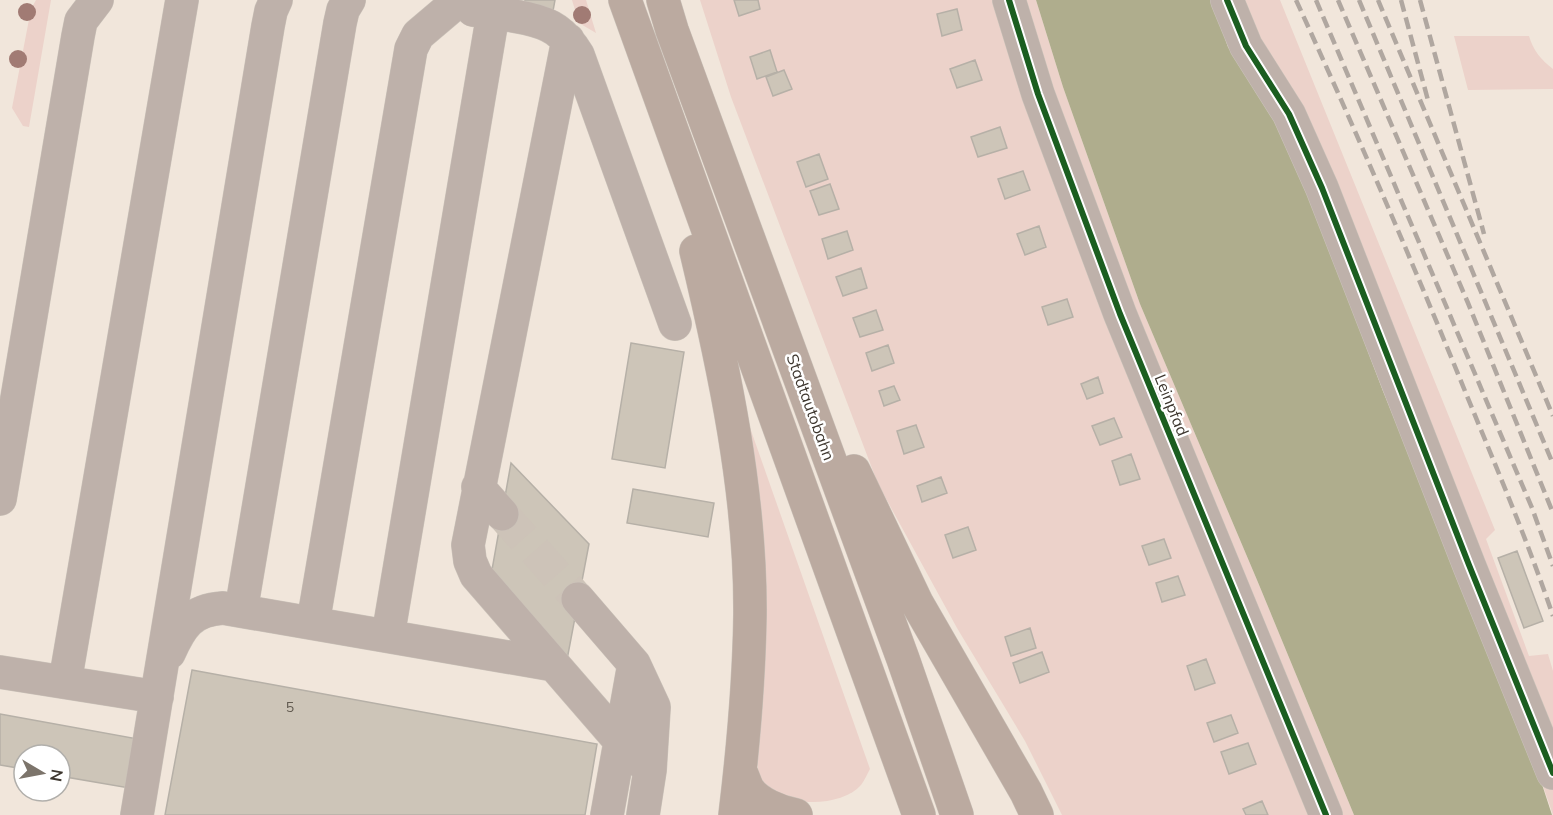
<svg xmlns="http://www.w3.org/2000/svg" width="1553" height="815" font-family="Mulish,sans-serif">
<rect width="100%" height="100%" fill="#f1e6db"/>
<path fill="#ecd2ca" d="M36,0H51L29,127L23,126L12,108L31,9Z
M572,0H586L596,33L579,23Z
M700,0H1036L1063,87L1140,304L1257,580L1354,815H1062L1025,741L957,628L878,484L731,97Z
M1212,0H1280L1495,530L1486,539L1529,656L1548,654L1553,671V815L1534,760L1383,391L1289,143L1228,47Z
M1454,36H1529C1533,50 1541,60 1553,69V89L1468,90Z
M748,422L870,769C867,774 865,780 861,785C841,808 782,808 764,783C759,777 758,768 756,761Z"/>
<path fill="#afad8d" d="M1036,0H1212L1228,47L1289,143L1383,391L1534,760L1552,815H1354L1257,580L1140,304L1063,87Z"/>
<path fill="#cdc5b8" stroke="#b6b0a7" stroke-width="1.5" d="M525,0H555L553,11L524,7Z
M734,0H758L760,9L739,16Z
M957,9L962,30L942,36L937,14Z
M770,50L777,72L757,79L750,57Z
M975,60L982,80L957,88L950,69Z
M784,70L792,89L773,96L766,77Z
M1000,127L1007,148L978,157L971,137Z
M819,154L828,179L806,187L797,162Z
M1023,171L1030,190L1005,199L998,179Z
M830,184L839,209L819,215L810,191Z
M1039,226L1046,247L1025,255L1017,234Z
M847,231L853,250L828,259L822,239Z
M861,268L867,288L843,296L836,277Z
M1067,299L1073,317L1048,325L1042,307Z
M876,310L883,330L860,337L853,318Z
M631,343L684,352L665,468L612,459Z
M888,345L894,363L872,371L866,353Z
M1098,377L1103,393L1087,399L1081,384Z
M894,386L900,400L884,406L879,391Z
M1114,418L1122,437L1100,445L1092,426Z
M916,425L924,447L904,454L897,431Z
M1131,454L1140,479L1120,485L1112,461Z
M511,463L589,544L566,665L490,581Z
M941,477L947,493L922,502L917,486Z
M633,489L714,503L708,537L627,523Z
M968,527L976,550L953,558L945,535Z
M1164,539L1171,558L1149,565L1142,546Z
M1517,551L1543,621L1524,628L1498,558Z
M1178,576L1185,595L1162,602L1156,583Z
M1030,628L1036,648L1011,656L1005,637Z
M1042,652L1049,672L1020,683L1013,663Z
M1206,659L1215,683L1195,690L1187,666Z
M192,670L597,744L585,815H165Z
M0,714L138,739L129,788L60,776V755H24V769L0,765Z
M1231,715L1238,733L1214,742L1207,723Z
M1248,743L1256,764L1229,774L1221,752Z
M1262,801L1268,815H1246L1243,809Z"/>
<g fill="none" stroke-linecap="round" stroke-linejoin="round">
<path stroke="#cdc3b8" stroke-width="33" stroke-dasharray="33 16" stroke-linecap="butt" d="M502,514L578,599"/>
<defs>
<path id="minor" d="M1009,0L1038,94L1120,314L1326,815
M1227,0L1246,46L1289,114L1322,188L1469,565L1553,773
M473,10C496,14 537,16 556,30C566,37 572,45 578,55L675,324
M568,40L468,545L470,561L476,575L620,741L650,770
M478,487L502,514
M0,499L78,36L81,21L97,0
M578,599L634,664L654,707L650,770L643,815
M241,611L340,23L343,10L349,0
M313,623L411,49L418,35L451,7
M388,636L493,14
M169,653C181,626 191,610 223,608L554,665
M0,672L157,697
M65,682L182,0
M137,815L268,26L271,11L276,0
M607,815L634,664"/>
<path id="highway" d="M625,0L919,815
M663,0L672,30L903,659L957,815
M696,251C724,368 751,494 750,615C749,682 743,749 735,815
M854,471L917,603L1026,792L1037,815
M740,770C743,776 745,783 748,789C757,803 780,812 796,815"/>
</defs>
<use href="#minor" stroke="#cbc3ba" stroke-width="34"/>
<use href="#highway" stroke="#cbc3ba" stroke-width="34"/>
<use href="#minor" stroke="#beb1aa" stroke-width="33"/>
<use href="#highway" stroke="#bbaaa0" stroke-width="33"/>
<path stroke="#b0a7a0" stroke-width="4.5" stroke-dasharray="12 6" stroke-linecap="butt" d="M1296,0C1356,131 1413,263 1467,396C1497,469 1528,542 1553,616
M1316,0L1532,508L1553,566
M1338,0L1468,303L1553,513
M1359,0L1553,464
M1378,0L1553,416
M1401,0L1429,104
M1420,0L1484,234"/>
<defs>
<path id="cycleway" d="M1009,0L1038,94L1120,314L1326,815
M1227,0L1246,46L1289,114L1322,188L1469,565L1553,773"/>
</defs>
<use href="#cycleway" stroke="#fff" stroke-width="10"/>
<use href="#cycleway" stroke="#1b5e20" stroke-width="6"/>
</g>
<g fill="#a17b74">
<circle cx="27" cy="12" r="9"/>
<circle cx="582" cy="15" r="9"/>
<circle cx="18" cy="59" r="9"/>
</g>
<g text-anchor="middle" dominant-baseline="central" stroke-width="5" stroke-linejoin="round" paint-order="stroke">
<g font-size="14" fill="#615a50">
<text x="290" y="707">5</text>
</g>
<g font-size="16" fill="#3d362e" stroke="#fff">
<text transform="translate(1172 405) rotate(68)">Leinpfad</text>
<text transform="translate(811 407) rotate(70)">Stadtautobahn</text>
</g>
</g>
<g transform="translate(42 773) rotate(100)"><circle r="28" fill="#ffffff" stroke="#b1afab" stroke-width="1.5"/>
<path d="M0-4.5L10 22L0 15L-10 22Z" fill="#7c746b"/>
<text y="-9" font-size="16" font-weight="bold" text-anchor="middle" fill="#3d362e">N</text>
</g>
</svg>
